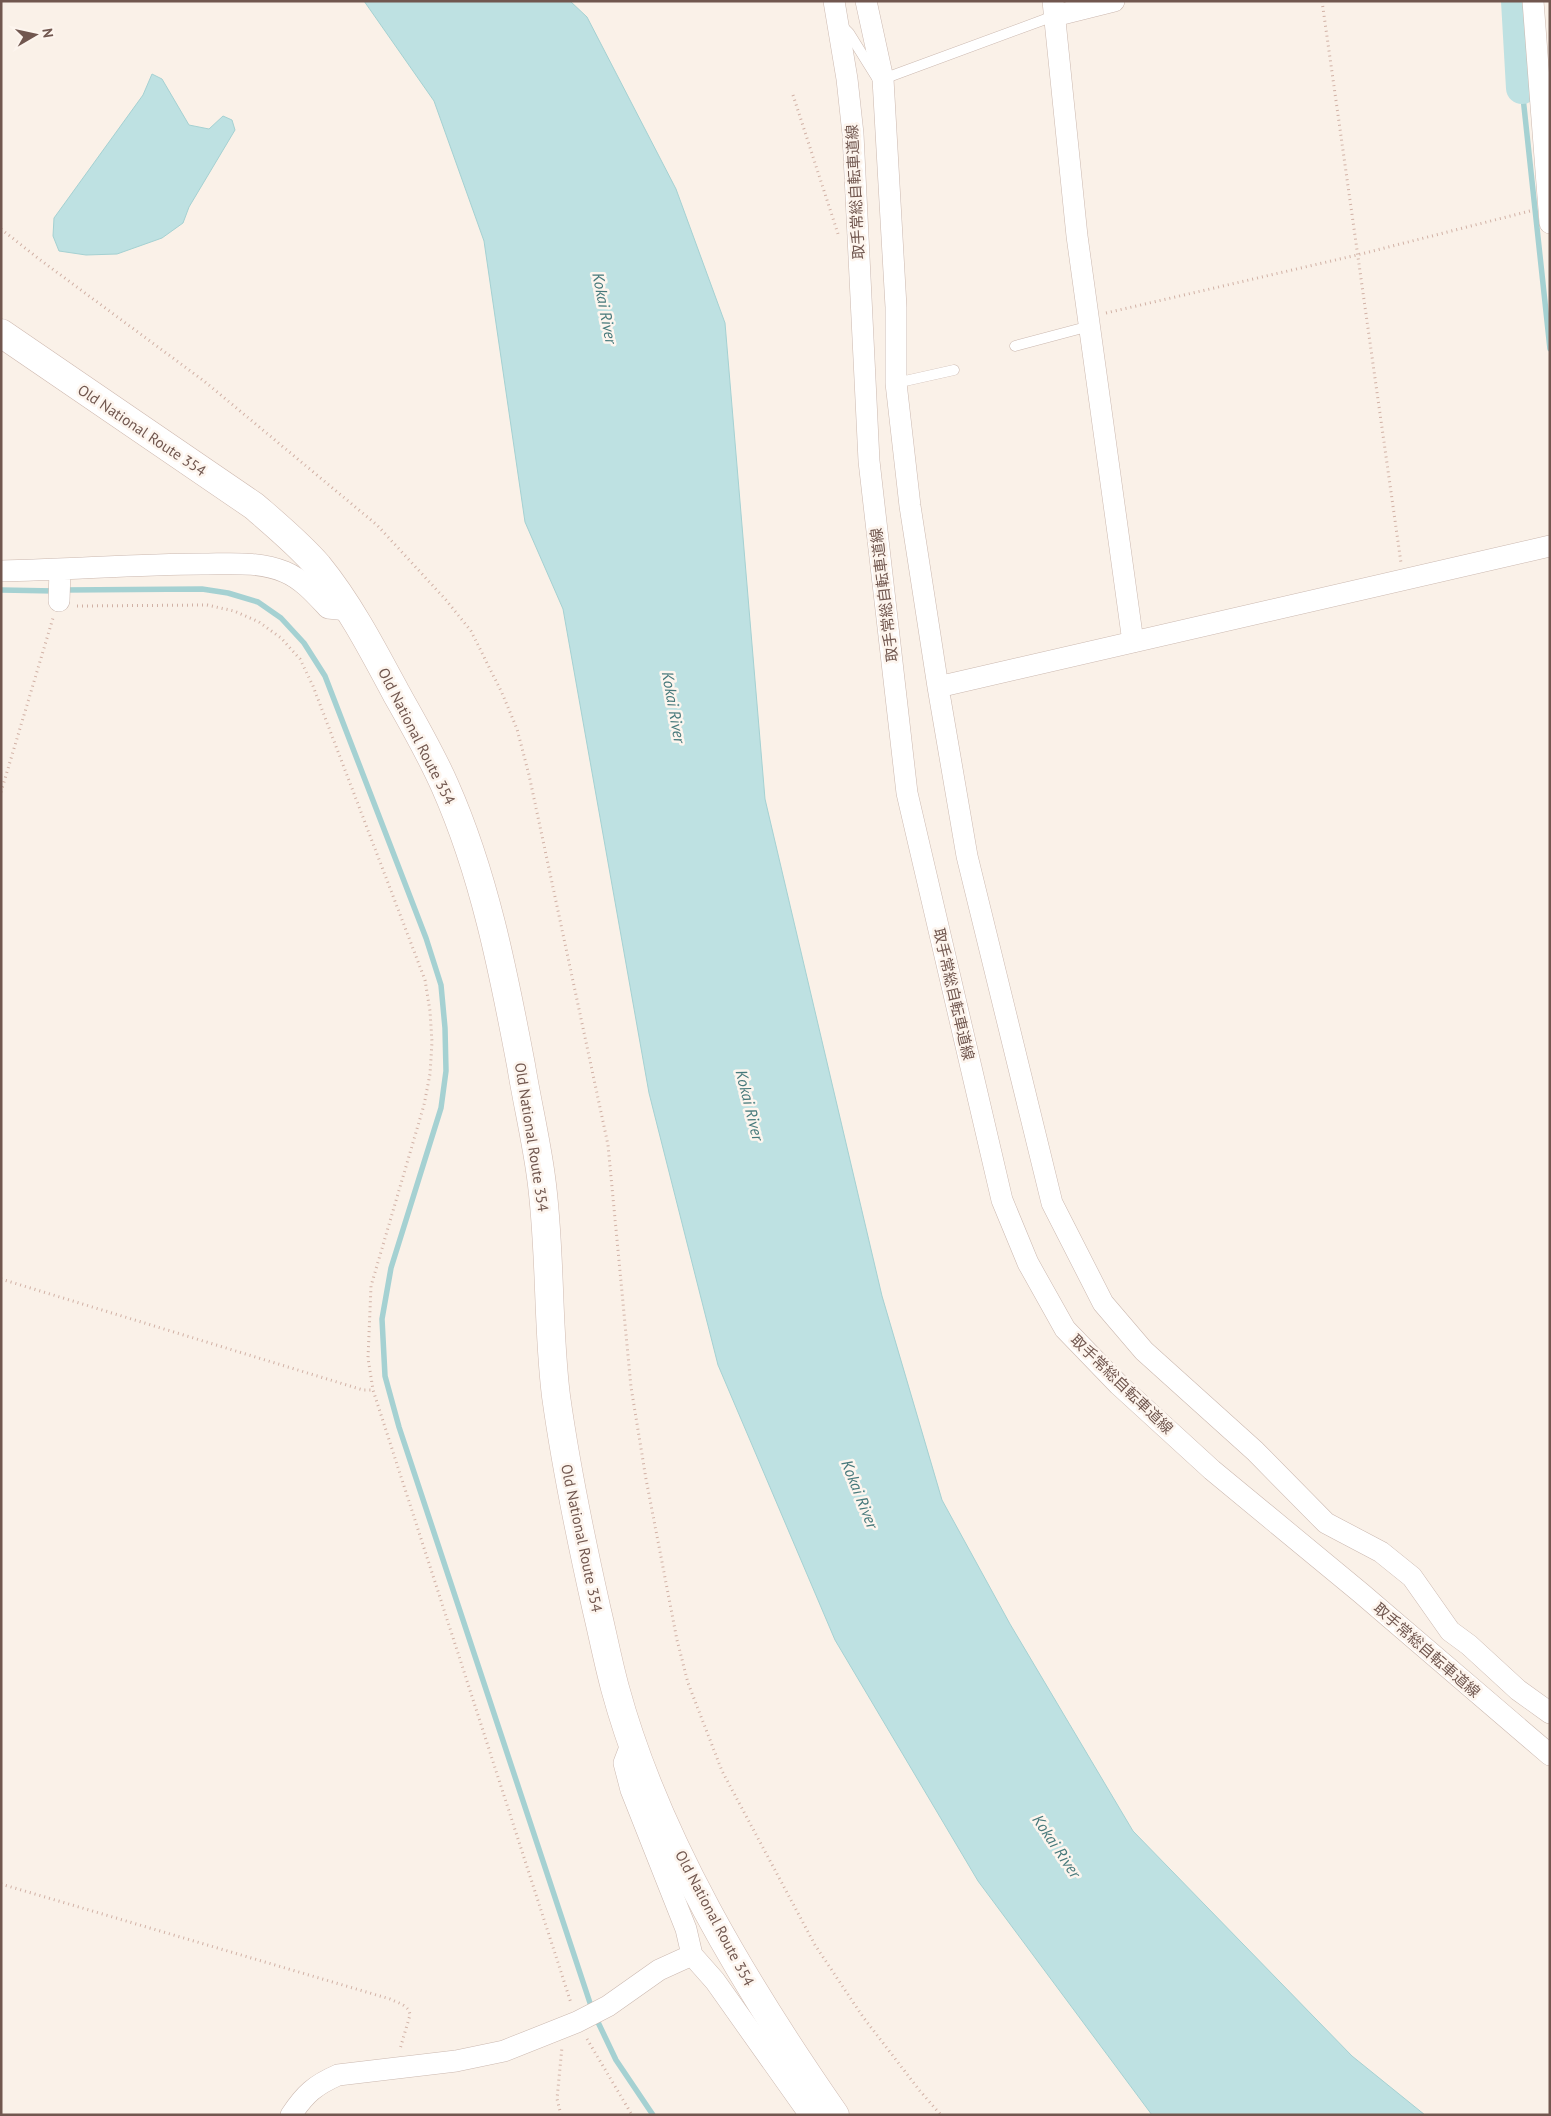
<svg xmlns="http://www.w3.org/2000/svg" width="1551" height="2116" font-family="'PT Sans','Noto Sans JP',sans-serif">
<rect width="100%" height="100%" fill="#faf1e8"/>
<path fill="#bee1e2" stroke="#a5d1d2" d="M364,1H570L587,17L676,189L725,323L765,799L882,1296L942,1500L1010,1624L1133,1831L1352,2056L1425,2115H1152L978,1881L835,1640L718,1365L649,1093L563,609L525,522L484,241L434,101Z
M152,74L162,79L189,125L209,129L223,116L232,120L235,130L189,207L183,223L162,238L117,254L86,255L59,251L53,236L54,218L143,95Z"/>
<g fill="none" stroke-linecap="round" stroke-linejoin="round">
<path stroke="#a5d1d2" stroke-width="5.5" d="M1522,88L1550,349
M1,590L55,591
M64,590L202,589L228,593L258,602L281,618L304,643L325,676L426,938L441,985L445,1028L446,1071L441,1108L391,1268L382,1319L385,1376L399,1427L592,2009
M596,2018L616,2060L653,2115"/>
<path stroke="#bee1e2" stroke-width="32" d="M1517,1L1522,88"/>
<defs>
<path id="lane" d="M842,26L849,33L877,78L883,79L1054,16
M1015,346L1090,326
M896,383L954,370"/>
<path id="street" d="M834,1L847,79L853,134L869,461L907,793L1002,1200L1028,1263L1065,1329L1119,1385L1212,1470L1361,1593L1550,1755
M866,1L883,79L896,307V383L910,506L938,687L967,856L1052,1203L1103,1303L1144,1351L1255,1451L1326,1523L1381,1552L1412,1577L1450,1631L1469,1645L1518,1690L1550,1713
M1053,1L1077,236L1133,642
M1533,1L1550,223
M1054,16L1114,1
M1,571C68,570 135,564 202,564C230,564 259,561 285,572C302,579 316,595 328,608L348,610
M59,601L60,570
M938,687L1550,546
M632,1742L624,1763L631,1790L686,1929L692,1955
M291,2115C305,2094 315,2085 338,2075L456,2061L504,2051L577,2022L608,2006L659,1970L692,1955L715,1981L805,2108L814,2115"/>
<path id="secondary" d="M1,333L254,506C276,525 299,544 318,566C349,604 373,650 396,693C413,723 431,754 445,786C484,874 503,970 521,1065C527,1102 536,1139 541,1177C551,1249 547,1323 556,1396C566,1468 581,1540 597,1611C603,1636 608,1662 615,1688C656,1839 746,1987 835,2115"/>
</defs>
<use href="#lane" stroke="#cbb8af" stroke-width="11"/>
<use href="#street" stroke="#cbb8af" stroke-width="22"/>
<use href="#secondary" stroke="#cfbab0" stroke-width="29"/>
<path stroke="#d1b1a5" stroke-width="3" stroke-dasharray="1 4" stroke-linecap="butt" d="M1322,1L1401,563
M793,95L838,234
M1,229L39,259L204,381L377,525L446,600L471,631L502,693L517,729L529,775L608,1145L631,1387L646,1479L677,1640L688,1683L722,1771L815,1945L863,2017L920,2091L941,2115
M1106,313L1357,255L1530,211
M77,606L207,605L234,611L259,622L281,638L300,659L313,686L425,980L430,1011L432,1042L430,1074L424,1105L371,1286L368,1358L373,1390L571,2003
M1,792L53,618
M1,1279L363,1390H373
M1,1884L390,1999C398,2003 409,2005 410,2015L400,2049
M587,2039L632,2115
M561,2115L557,2099L562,2047"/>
<use href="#lane" stroke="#fff" stroke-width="10"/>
<use href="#street" stroke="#fff" stroke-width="21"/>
<use href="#secondary" stroke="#fff" stroke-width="28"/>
</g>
<g text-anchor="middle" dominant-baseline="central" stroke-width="5" stroke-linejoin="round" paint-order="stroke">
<g font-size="15" fill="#71574f" stroke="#fdf5ee">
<text transform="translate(855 192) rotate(-93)">取手常総自転車道線</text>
<text transform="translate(142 430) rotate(34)">Old National Route 354</text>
<text transform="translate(884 595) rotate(-97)">取手常総自転車道線</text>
<text transform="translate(417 736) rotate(63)">Old National Route 354</text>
<text transform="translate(954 994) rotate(77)">取手常総自転車道線</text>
<text transform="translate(532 1137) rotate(81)">Old National Route 354</text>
<text transform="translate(1122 1384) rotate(44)">取手常総自転車道線</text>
<text transform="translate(582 1538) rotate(78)">Old National Route 354</text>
<text transform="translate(1427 1650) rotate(41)">取手常総自転車道線</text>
<text transform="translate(715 1918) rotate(62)">Old National Route 354</text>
</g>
<g font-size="16" font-style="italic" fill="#47797b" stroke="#fdf5ee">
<text transform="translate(605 308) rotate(79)">Kokai River</text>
<text transform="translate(674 707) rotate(80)">Kokai River</text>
<text transform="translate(750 1105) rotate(76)">Kokai River</text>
<text transform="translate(860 1494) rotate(68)">Kokai River</text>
<text transform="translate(1057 1846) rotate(56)">Kokai River</text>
</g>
</g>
<rect width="1551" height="2116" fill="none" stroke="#71574f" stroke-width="5"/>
<g transform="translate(35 35) rotate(81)" stroke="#fdf5ee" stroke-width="4" paint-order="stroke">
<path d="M0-4L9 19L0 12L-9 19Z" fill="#71574f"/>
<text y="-8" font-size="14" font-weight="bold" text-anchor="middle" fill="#71574f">N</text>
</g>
</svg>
